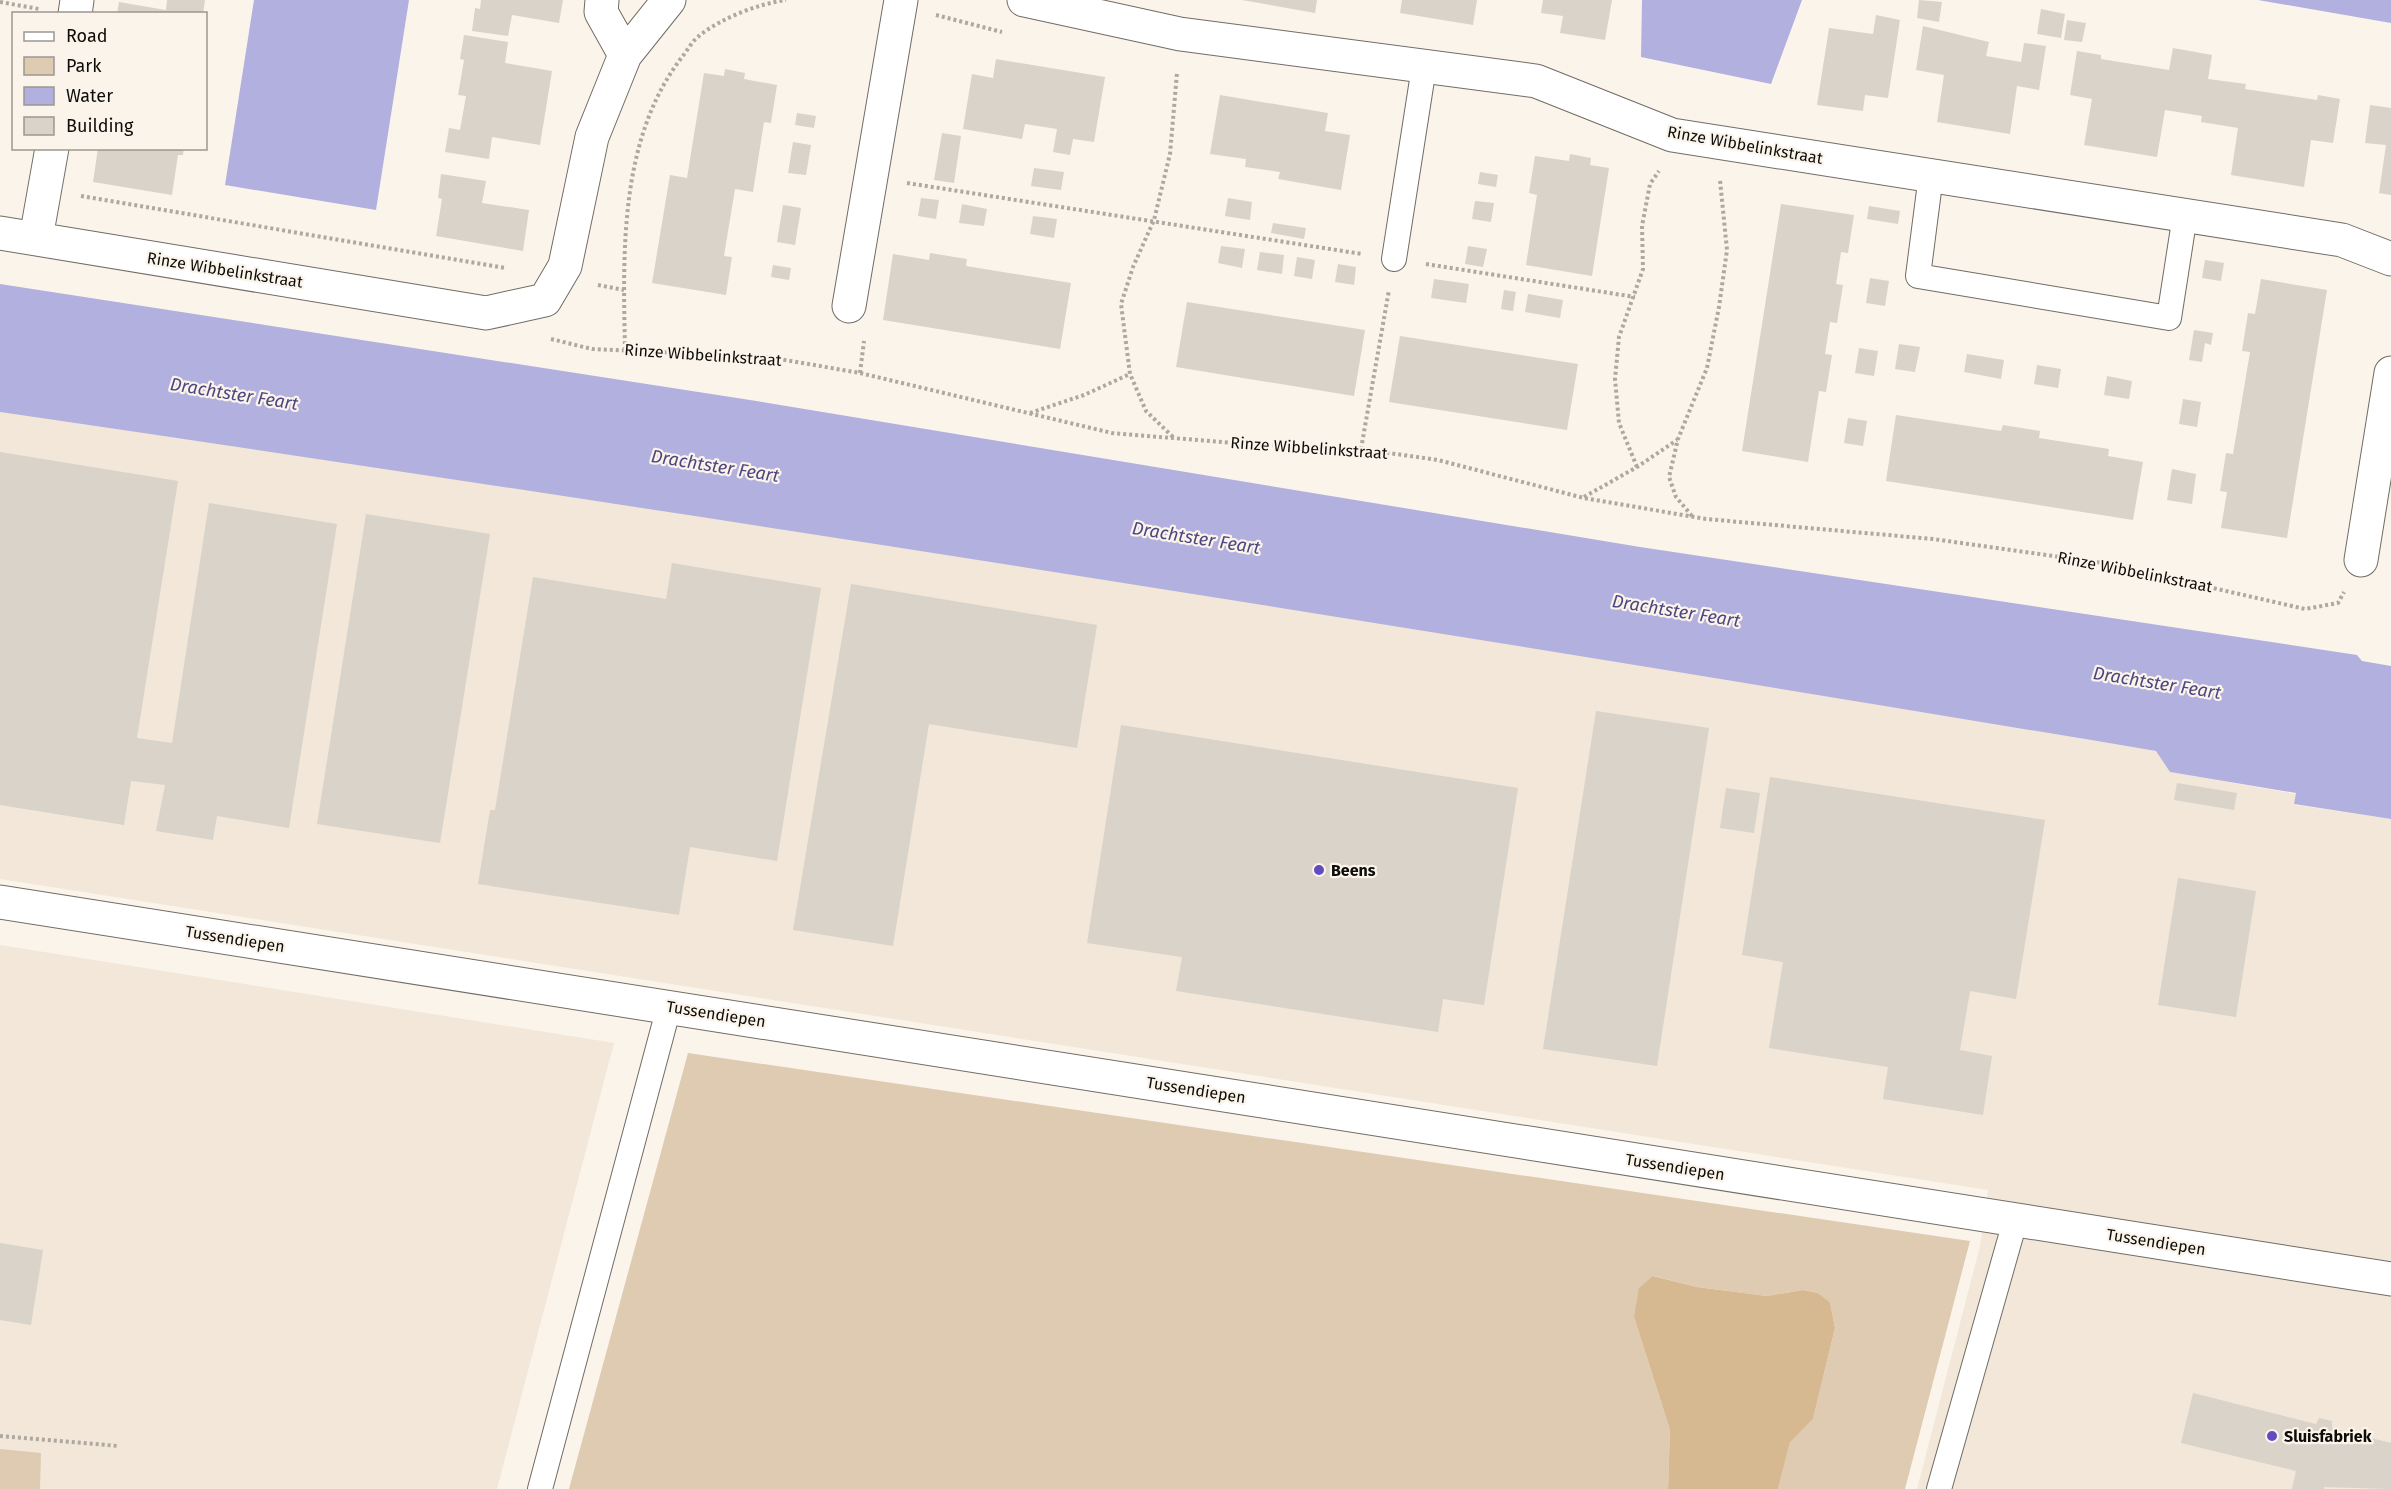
<svg xmlns="http://www.w3.org/2000/svg" width="2391" height="1489" font-family="'Fira Sans',sans-serif">
<rect width="100%" height="100%" fill="#fbf4eb"/>
<path fill="#f2e7d8" d="M0,412L590,498L1578,654L2156,751L2170,772L2296,794L2295,805L2391,819V1489H1917L1980,1246L1988,1190L0,879Z
M0,945L614,1043L497,1489H0Z"/>
<path fill="#decbb1" d="M688,1053L1970,1241L1905,1489H1778L1790,1441L1813,1419L1835,1328L1830,1302L1818,1293L1803,1290L1767,1296L1697,1287L1654,1276L1634,1317L1670,1430L1668,1489H569Z
M0,1449L41,1453L40,1489H0Z"/>
<path fill="#d6b990" d="M1653,1276L1697,1287L1767,1296L1803,1290L1818,1293L1830,1302L1835,1328L1813,1419L1790,1442L1778,1489H1668L1670,1430L1634,1317L1639,1288Z"/>
<path fill="#b2b0de" d="M254,0H409L376,210L225,185Z
M1642,0H1802L1771,84L1641,57Z
M2258,0H2391V23Z
M0,284L750,400L1640,547L2357,655L2362,661L2391,666V819L2294,804L2296,793L2170,772L2156,751C1438,631 720,517 0,412Z"/>
<path fill="#d9d3ca" d="M167,0H205L203,14H117L119,2L166,10Z
M481,0H563L559,23L512,15L508,36L472,31L475,8L480,9Z
M1242,0H1317L1315,13Z
M1402,0H1477L1473,25L1400,13Z
M1543,0H1612L1605,40L1560,33L1563,16L1541,13Z
M1919,0L1942,2L1939,22L1917,18Z
M2041,9L2065,14L2061,38L2037,34Z
M1876,15L1900,20L1888,98L1865,95L1863,111L1817,105L1829,28L1873,34Z
M2067,20L2086,23L2082,42L2064,40Z
M1923,26L1989,42L1986,56L2021,62L2024,43L2046,46L2039,90L2017,86L2010,134L1937,122L1944,75L1916,70Z
M464,35L508,42L505,63L552,71L540,145L492,137L489,159L445,152L449,128L460,130L466,96L458,95L464,60L460,59Z
M2173,48L2212,55L2208,79L2246,84L2245,89L2317,100L2318,95L2340,99L2333,143L2311,140L2304,187L2231,175L2238,128L2201,122L2202,116L2165,110L2157,157L2084,145L2092,99L2070,95L2077,51L2101,55V59L2169,70Z
M996,59L1105,77L1094,142L1073,139L1070,155L1053,152L1057,129L1025,124L1022,139L963,129L972,74L993,78Z
M725,69L745,73L744,79L777,85L771,123L764,122L753,192L735,189L724,256L732,257L726,295L652,283L670,175L687,178L704,73L724,76Z
M1220,95L1328,113L1325,131L1350,135L1341,190L1278,179L1280,172L1245,167L1246,159L1210,154Z
M2370,105L2391,108V195L2379,193L2386,145L2365,143Z
M797,113L816,116L814,128L795,125Z
M942,133L961,136L954,183L934,180Z
M793,142L811,145L806,175L788,173Z
M98,148H184L183,155H178L172,195L93,182Z
M1570,154L1591,158L1590,165L1609,168L1592,276L1526,265L1537,195L1529,193L1535,156L1569,161Z
M1034,168L1064,172L1061,190L1031,186Z
M1480,172L1498,175L1496,187L1478,184Z
M441,174L486,181L482,203L529,210L523,251L436,236L442,199L438,198Z
M921,198L939,200L936,219L918,216Z
M1228,198L1252,202L1250,220L1225,216Z
M1475,201L1494,203L1491,222L1472,219Z
M962,204L987,209L984,226L959,223Z
M1781,204L1854,215L1848,253L1841,252L1836,284L1843,285L1837,323L1830,322L1825,354L1832,355L1826,392L1819,391L1808,462L1742,451Z
M783,205L801,208L795,245L777,242Z
M1869,206L1900,211L1898,224L1867,219Z
M1033,216L1057,219L1054,238L1030,234Z
M1273,223L1306,228L1304,239L1271,233Z
M1221,246L1245,249L1242,268L1218,263Z
M1468,246L1487,249L1483,267L1465,264Z
M1260,252L1284,255L1282,274L1257,270Z
M930,253L967,259L966,266L1071,283L1060,349L883,320L893,254L929,260Z
M1297,257L1315,260L1312,279L1294,276Z
M2205,260L2224,263L2221,281L2202,278Z
M1338,264L1356,267L1354,285L1335,282Z
M773,265L791,268L789,280L771,277Z
M1870,278L1889,281L1885,306L1866,303Z
M1434,279L1469,284L1466,303L1431,298Z
M2261,279L2327,290L2287,538L2221,528L2227,492L2220,491L2226,453L2233,454L2250,352L2242,351L2248,313L2255,314Z
M1504,290L1516,292L1513,311L1501,309Z
M1528,294L1563,300L1560,318L1525,312Z
M1187,302L1365,330L1354,396L1176,367Z
M2194,330L2213,333L2211,345L2205,343L2202,362L2189,360Z
M1400,336L1578,364L1567,430L1389,402Z
M1899,344L1920,347L1915,372L1895,369Z
M1859,348L1878,351L1874,376L1855,373Z
M1967,354L2004,360L2001,379L1964,372Z
M2037,365L2061,369L2058,388L2034,384Z
M2107,376L2132,381L2129,399L2104,395Z
M2183,399L2201,402L2197,427L2179,424Z
M1896,415L2001,431L2003,425L2040,431L2039,438L2109,449L2108,456L2143,462L2133,520L1886,481Z
M1848,418L1867,421L1863,446L1844,443Z
M0,452L178,481L137,738L172,743L209,503L337,524L289,828L217,816L213,840L156,831L165,785L131,781L124,825L0,805Z
M2172,469L2196,474L2192,504L2167,500Z
M366,514L490,534L440,843L317,824Z
M672,563L821,588L777,861L690,847L679,915L478,884L490,810H495L533,577L666,599Z
M851,584L1097,625L1077,748L929,724L893,946L793,930Z
M1596,711L1709,728L1657,1066L1543,1049Z
M1121,725L1518,788L1484,1005L1443,999L1438,1032L1176,991L1182,957L1087,943Z
M1770,777L2045,820L2016,999L1970,991L1960,1050L1992,1056L1983,1115L1883,1099L1888,1067L1769,1048L1783,962L1742,955Z
M2177,783L2237,793L2234,810L2174,800Z
M1726,788L1760,793L1754,833L1720,828Z
M2178,878L2256,891L2236,1017L2158,1005Z
M0,1243L43,1250L31,1325L0,1320Z
M2193,1393L2316,1424L2319,1418L2332,1421V1428L2391,1443V1489L2324,1487V1489H2292L2296,1471L2181,1443Z"/>
<g fill="none" stroke-linecap="round" stroke-linejoin="round">
<defs>
<path id="lane" d="M1931,175L1918,276L2169,318L2185,215
M1394,259L1424,67
M540,1489L669,1007
M1939,1489L2016,1218"/>
<path id="street" d="M602,0L601,12L625,55
M1024,0L1180,34L1536,81L1672,135L2342,240L2391,259
M75,14L77,0
M0,233L486,313L545,300L565,266L592,137L625,55L669,0
M36,238L52,148
M849,306L901,0
M2361,560L2391,373
M0,902L2391,1279"/>
</defs>
<use href="#lane" stroke="#716c64" stroke-width="26"/>
<use href="#street" stroke="#716c64" stroke-width="35"/>
<path stroke="#aea8a1" stroke-width="4" stroke-dasharray="3 3" stroke-linecap="butt" d="M0,2L39,9
M936,15L1002,32
M907,183L1362,254
M81,196L505,268
M1426,264L1635,297
M598,285L624,290
M551,339L592,349L768,357L860,373L1112,433L1245,444L1361,449L1438,460L1584,498L1706,519L1933,539L2103,563L2305,609L2338,603L2344,592
M625,350C623,252 619,139 682,57C687,51 692,41 699,36C721,18 758,4 786,0
M860,373L864,341
M1030,413L1084,395L1130,374
M1173,437L1146,411L1130,374L1121,304L1133,267L1154,220L1170,154L1177,73
M1361,449L1389,290
M1637,467L1619,423L1615,379L1619,337L1643,269L1642,226L1650,184L1659,171
M1584,497L1637,467L1677,440
M1692,516L1676,497L1669,477L1678,439L1707,368L1719,307L1727,250L1720,180
M0,1436L118,1446"/>
<use href="#lane" stroke="#fff" stroke-width="24"/>
<use href="#street" stroke="#fff" stroke-width="33"/>
</g>
<g fill="#614bc3" stroke="#fbf4eb" stroke-width="2">
<circle cx="1319" cy="870" r="6"/>
<circle cx="2272" cy="1436" r="6"/>
</g>
<g text-anchor="middle" dominant-baseline="central" stroke-width="4.5" stroke-linejoin="round" paint-order="stroke">
<g font-size="16" fill="#0e0c09" stroke="#fbf4eb">
<text transform="translate(1745 145) rotate(10)">Rinze Wibbelinkstraat</text>
<text transform="translate(225 270) rotate(9)">Rinze Wibbelinkstraat</text>
<text transform="translate(703 355) rotate(4)">Rinze Wibbelinkstraat</text>
<text transform="translate(1309 448) rotate(4)">Rinze Wibbelinkstraat</text>
<text transform="translate(2135 572) rotate(11)">Rinze Wibbelinkstraat</text>
<text transform="translate(235 939) rotate(9)">Tussendiepen</text>
<text transform="translate(716 1014) rotate(9)">Tussendiepen</text>
<text transform="translate(1196 1090) rotate(9)">Tussendiepen</text>
<text transform="translate(1675 1167) rotate(9)">Tussendiepen</text>
<text transform="translate(2156 1242) rotate(9)">Tussendiepen</text>
</g>
<g font-size="16" font-weight="bold" fill="#0e0c09" stroke="#fbf4eb" text-anchor="start">
<text x="1331" y="870">Beens</text>
<text x="2284" y="1436">Sluisfabriek</text>
</g>
<g font-size="18" font-style="italic" fill="#4d4681" stroke="#fbf4eb">
<text transform="translate(234 394) rotate(9)">Drachtster Feart</text>
<text transform="translate(715 466) rotate(9)">Drachtster Feart</text>
<text transform="translate(1196 538) rotate(9)">Drachtster Feart</text>
<text transform="translate(1676 611) rotate(9)">Drachtster Feart</text>
<text transform="translate(2157 683) rotate(9)">Drachtster Feart</text>
</g>
</g>
<rect x="12" y="12" width="195" height="138" fill="#fbf4eb" stroke="#9c9791" stroke-width="1.5"/>
<rect x="24" y="32" width="30" height="9" fill="#ffffff" stroke="#9c9791" stroke-width="1.5"/>
<text x="66" y="42" font-size="18" fill="#0e0c09">Road</text>
<rect x="24" y="57" width="30" height="18" fill="#decbb1" stroke="#9c9791" stroke-width="1.5"/>
<text x="66" y="72" font-size="18" fill="#0e0c09">Park</text>
<rect x="24" y="87" width="30" height="18" fill="#b2b0de" stroke="#9c9791" stroke-width="1.5"/>
<text x="66" y="102" font-size="18" fill="#0e0c09">Water</text>
<rect x="24" y="117" width="30" height="18" fill="#d9d3ca" stroke="#9c9791" stroke-width="1.5"/>
<text x="66" y="132" font-size="18" fill="#0e0c09">Building</text>
</svg>
